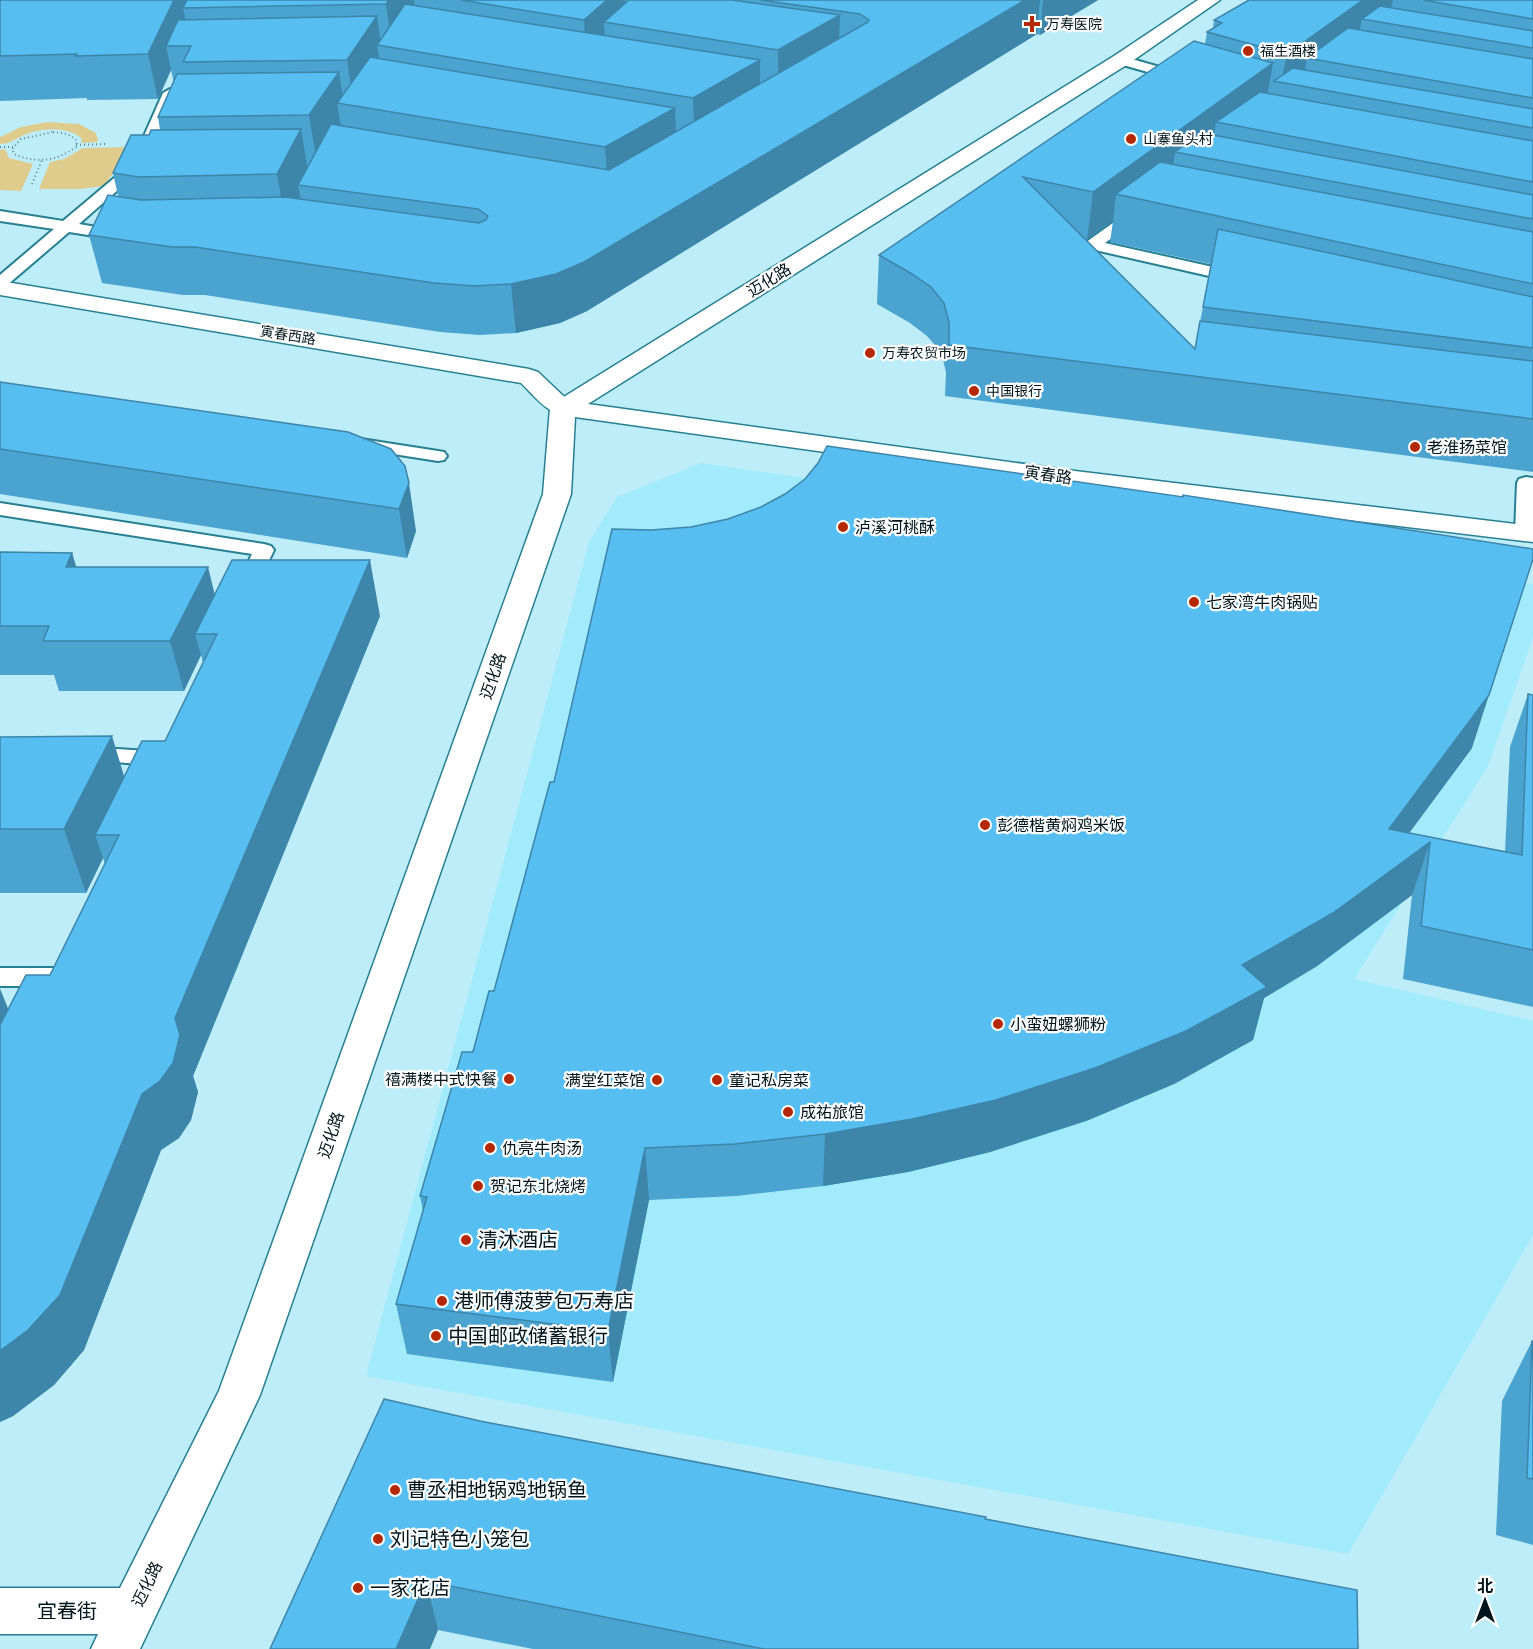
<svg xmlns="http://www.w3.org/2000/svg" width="1533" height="1649" font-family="Arial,'Noto Sans SC',sans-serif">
<rect width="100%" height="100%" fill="#bdedf8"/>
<path fill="#a1ebfc" d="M701,463L1533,584V637L1488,766L1354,979L1533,1021V1235L1348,1554L366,1376L589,542L617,497Z"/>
<path fill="#dfcc8c" d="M48,122L79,124L96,133L98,140L97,142L81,143L82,139C67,125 39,128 22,136C13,140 10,144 0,144V137L21,127Z
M131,147L104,186L80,189H39L50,162L64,159L83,148Z
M5,149L9,158L33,164L21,191L0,190V150Z"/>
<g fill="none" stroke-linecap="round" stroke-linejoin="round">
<defs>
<path id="service" d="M1121,56L1188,75L1190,78L1183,82L1116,63L1114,60L1116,57Z
M170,89L177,93L143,168L79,224L126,232L128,235L126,238L120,240L69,232L6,286L0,288V275L54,229L0,221V211L63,221L132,163L163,93Z
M1136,208L1144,213L1141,216L1105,243L1240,273L1248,278L1240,283L1095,250L1086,257L1094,266L1092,269H1080L1069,256L1071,253L1131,210Z
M361,439L438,451L444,452L447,456L444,460L438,461L355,448L352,444L355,440Z
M1526,477L1533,478V535L1525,539L1518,537L1515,533L1517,483L1519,479Z
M0,503L264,544L271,546L274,550L256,588L253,592H239L236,588L252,554L0,515Z
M87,747L163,752L171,754L174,759L171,764L163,766L79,759L76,754L79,749Z
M0,968H55L64,971L67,977L64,983L55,986H0Z"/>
<path id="minor" d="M0,281L529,369L538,372L576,408L572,413C550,419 536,397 521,383L0,295Z"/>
<path id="tertiary" d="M1198,0H1220L1128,64L588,404L1075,471L1533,526V542L1075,487L575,417L571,494L260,1395L140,1649H91L98,1634H0V1588H120L219,1391L543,494L550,408L554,403L1114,56Z"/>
</defs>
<use href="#service" stroke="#268092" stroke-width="4"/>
<use href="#minor" stroke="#268092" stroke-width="3"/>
<use href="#tertiary" stroke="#268092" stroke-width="3"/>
<path stroke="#62858d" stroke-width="2" stroke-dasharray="1 3" stroke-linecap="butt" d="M53,132C63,133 70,134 77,141L76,147C57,161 36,164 14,154L12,149L21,139Z
M76,145L106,144
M0,147H13
M32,184L42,160"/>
<use href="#service" fill="#fff" fill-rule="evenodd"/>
<use href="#minor" fill="#fff" fill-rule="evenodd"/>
<use href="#tertiary" fill="#fff" fill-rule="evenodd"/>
</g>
<path fill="#4ba3d0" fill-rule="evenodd" d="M0,0H1098L1040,35L1037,34L587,311L560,323L516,333L480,335L440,332L205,295H183L102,283L89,235L118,196L113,173L149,135L160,130L158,117L174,83L171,70L158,99L87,100V98L0,101Z
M1249,0H1533V472L945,396L946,372L941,352L927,336L910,323L877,304L879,255L1205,44L1207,32L1213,28L1214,20ZM1113,221L1110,242L1211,264L1195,349L1085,239L1087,240Z
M0,382L348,432L416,531L407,558L0,494Z
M0,552L72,553L76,567L215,595L380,616L193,1076L198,1092L191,1120L179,1138L161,1150L84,1350L54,1385L13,1416L0,1422V989L8,1009L50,975L105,864L103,858L86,893H0V737L124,777L165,741L203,663L201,655L184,691H59L54,675H0Z
M1528,694L1533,695V1007L1403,979L1412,895L1317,966L1264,998L1253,1040L1174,1084L1086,1121L990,1152L908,1172L823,1186L736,1196L649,1200L613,1382L407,1354L396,1304L423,1211L420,1196L494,991L1472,748L1409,833L1505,852L1510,747Z
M1532,1341H1533V1545L1496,1535L1502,1401Z
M480,1421L985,1519L1358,1649H533L438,1630L270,1649Z"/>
<path fill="#3d85a9" d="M174,0H191L183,8L188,32L166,46L171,70L158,99L148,54Z
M389,0H414L416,20L392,47L386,4Z
M607,0H625L627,26L604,22L606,55L587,72L584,20Z
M1025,0H1040L1037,34L587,311L560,323L516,333L511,284Z
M1043,0H1098L1040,35Z
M1363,0H1393L1389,18L1362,19L1357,41L1307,58L1303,81L1281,83L1287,54Z
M840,15L838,67L778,103V50Z
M377,16L381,45H377L381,72L354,106L347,60Z
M760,60V113L695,152L693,98Z
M1273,63L1265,108L1216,122L1212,147L1175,152L1172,177L1116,194L1113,221L1087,240L1093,192Z
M339,72L344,104L337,103L342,133L318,170L309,115Z
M675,108L677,162L609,203L605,147Z
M301,129L310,183L298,185L301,201L287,230L277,174Z
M409,483L416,531L407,558L399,509Z
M72,553L87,602L66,567Z
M370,560L380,616L193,1076L198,1092L191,1120L179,1138L161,1150L84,1350L54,1385L13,1416L0,1422V1351L142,1094L175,1018Z
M208,567L220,616L195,634L201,655L184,691L170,641Z
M1489,695L1472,748L1373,882L1389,829Z
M112,736L131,799L95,835L103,858L86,893L64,829Z
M1430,842L1412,895L1317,966L1264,998L1253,1040L1174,1084L1086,1121L990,1152L908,1172L823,1186L825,1134Z
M0,989L18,1033L0,1069Z
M645,1148L649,1200L613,1382L608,1331Z
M426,1581L438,1630L430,1649H396Z"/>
<path fill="#57bef2" stroke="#3d85a9" stroke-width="1.5" d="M0,0H174L148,54L76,56L77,54L0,56Z
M187,0H389L386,4L183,8Z
M461,0H607L584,20Z
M629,0H732L840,15L778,50L604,22Z
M761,0H1025L584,262L556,274L511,284L475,286L434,283L195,247H172L89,235L108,195L141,200L285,197L479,223L486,220L488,216L478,209L298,185L331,124L609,170L868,22L869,20L860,14Z
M1249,0H1363L1287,54L1207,32L1222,23L1214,20Z
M1423,0H1533V19Z
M405,4L760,60L693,98L377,45Z
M1380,6L1533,31V48L1362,19Z
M377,16L347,60L183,62L191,46H166L178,20Z
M1348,28L1533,59V98L1307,58Z
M1194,41L1273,63L1093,192L1023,177L1195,349L1200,321L1533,361V419L949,345V322L944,303L931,287L912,274L879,255Z
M370,57L675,108L605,147L337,103Z
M1293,68L1533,109V128L1274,81Z
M339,72L309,115L158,117L177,74Z
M1260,92L1533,141V182L1216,122Z
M301,129L277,174L139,177L113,173L131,135H149L151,130Z
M1202,133L1533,195V219L1175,152Z
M1160,162L1533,232V284L1116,194Z
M1218,229L1533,297V348L1203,307Z
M0,382L348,432L391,449L405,466L409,483L399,509L0,449Z
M827,446L1183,497V495L1533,549V559L1489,695L1389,829L1522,855L1528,694L1533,695V950L1421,926L1430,842L1333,913L1242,965L1267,987L1186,1031L1095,1068L996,1100L912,1119L825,1134L735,1144L645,1148L608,1331L396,1304L427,1197L420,1196L462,1052H473L489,991H494L550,782H554L612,529L651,530L691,527L728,519L761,507L785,494L805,479L818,463Z
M0,552L72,553L66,567H208L170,641H43L49,626H0Z
M232,560H370L175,1018L180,1035L173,1063L160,1081L142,1094L60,1295L28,1330L0,1351V1025L26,975H50L119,835H95L142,741H165L217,634H195Z
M112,736L64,829H0V737Z
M1532,1341H1533V1479L1527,1478Z
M384,1399L480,1421L986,1517L985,1519L1357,1590L1358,1649H764L426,1581L396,1649H270Z"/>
<g fill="#b42805" stroke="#fff" stroke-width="2">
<path d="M1029 15h6v6h6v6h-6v6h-6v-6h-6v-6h6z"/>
<circle cx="1248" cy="51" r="6"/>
<circle cx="1131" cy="139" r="6"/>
<circle cx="870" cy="353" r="6"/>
<circle cx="974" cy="391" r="6"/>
<circle cx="1415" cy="447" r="6"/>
<circle cx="843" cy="527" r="6"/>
<circle cx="1194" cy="602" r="6"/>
<circle cx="985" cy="825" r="6"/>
<circle cx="998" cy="1024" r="6"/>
<circle cx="509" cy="1079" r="6"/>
<circle cx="657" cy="1080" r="6"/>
<circle cx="717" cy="1080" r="6"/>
<circle cx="788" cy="1112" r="6"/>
<circle cx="490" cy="1148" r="6"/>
<circle cx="478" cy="1186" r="6"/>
<circle cx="466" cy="1240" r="6"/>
<circle cx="442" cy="1301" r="6"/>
<circle cx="436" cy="1336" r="6"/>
<circle cx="395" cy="1490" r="6"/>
<circle cx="378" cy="1539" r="6"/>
<circle cx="358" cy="1588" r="6"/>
</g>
<g text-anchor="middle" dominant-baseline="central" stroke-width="4.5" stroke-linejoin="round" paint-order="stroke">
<g font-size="14" fill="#00151b" stroke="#fff" text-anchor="start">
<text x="1046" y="24">万寿医院</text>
<text x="1260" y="51">福生酒楼</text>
<text x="1143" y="139">山寨鱼头村</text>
<text x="882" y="353">万寿农贸市场</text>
<text x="986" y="391">中国银行</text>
</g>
<g font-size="14" fill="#00151b" stroke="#fff">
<text transform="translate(288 335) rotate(9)">寅春西路</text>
</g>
<g font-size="16" fill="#00151b" stroke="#fff">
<text transform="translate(769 280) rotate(-32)">迈化路</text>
<text transform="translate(1048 475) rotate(8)">寅春路</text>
<text transform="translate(493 676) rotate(-71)">迈化路</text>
<text transform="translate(331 1135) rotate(-71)">迈化路</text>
<text transform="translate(147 1584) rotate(-64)">迈化路</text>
</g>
<g font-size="16" fill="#00151b" stroke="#fff" text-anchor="start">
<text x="1427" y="447">老淮扬菜馆</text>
<text x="855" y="527">泸溪河桃酥</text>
<text x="1206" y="602">七家湾牛肉锅贴</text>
<text x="997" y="825">彭德楷黄焖鸡米饭</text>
<text x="1010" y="1024">小蛮妞螺狮粉</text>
<text x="497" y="1079" text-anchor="end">禧满楼中式快餐</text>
<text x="645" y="1080" text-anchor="end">满堂红菜馆</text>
<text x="729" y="1080">童记私房菜</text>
<text x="800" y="1112">成祐旅馆</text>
<text x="502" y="1148">仇亮牛肉汤</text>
<text x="490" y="1186">贺记东北烧烤</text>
</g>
<g font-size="20" fill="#00151b" stroke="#fff" text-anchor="start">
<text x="478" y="1240">清沐酒店</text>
<text x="454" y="1301">港师傅菠萝包万寿店</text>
<text x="448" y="1336">中国邮政储蓄银行</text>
<text x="407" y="1490">曹丞相地锅鸡地锅鱼</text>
<text x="390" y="1539">刘记特色小笼包</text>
<text x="370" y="1588">一家花店</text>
</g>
<g font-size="20" fill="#00151b" stroke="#fff">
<text x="67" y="1611">宜春街</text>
</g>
</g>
<g transform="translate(1485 1601)" stroke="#ffffff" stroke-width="4.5" paint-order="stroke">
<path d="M0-4.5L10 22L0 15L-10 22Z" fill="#00151b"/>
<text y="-9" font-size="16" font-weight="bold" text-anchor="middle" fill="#00151b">北</text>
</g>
</svg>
